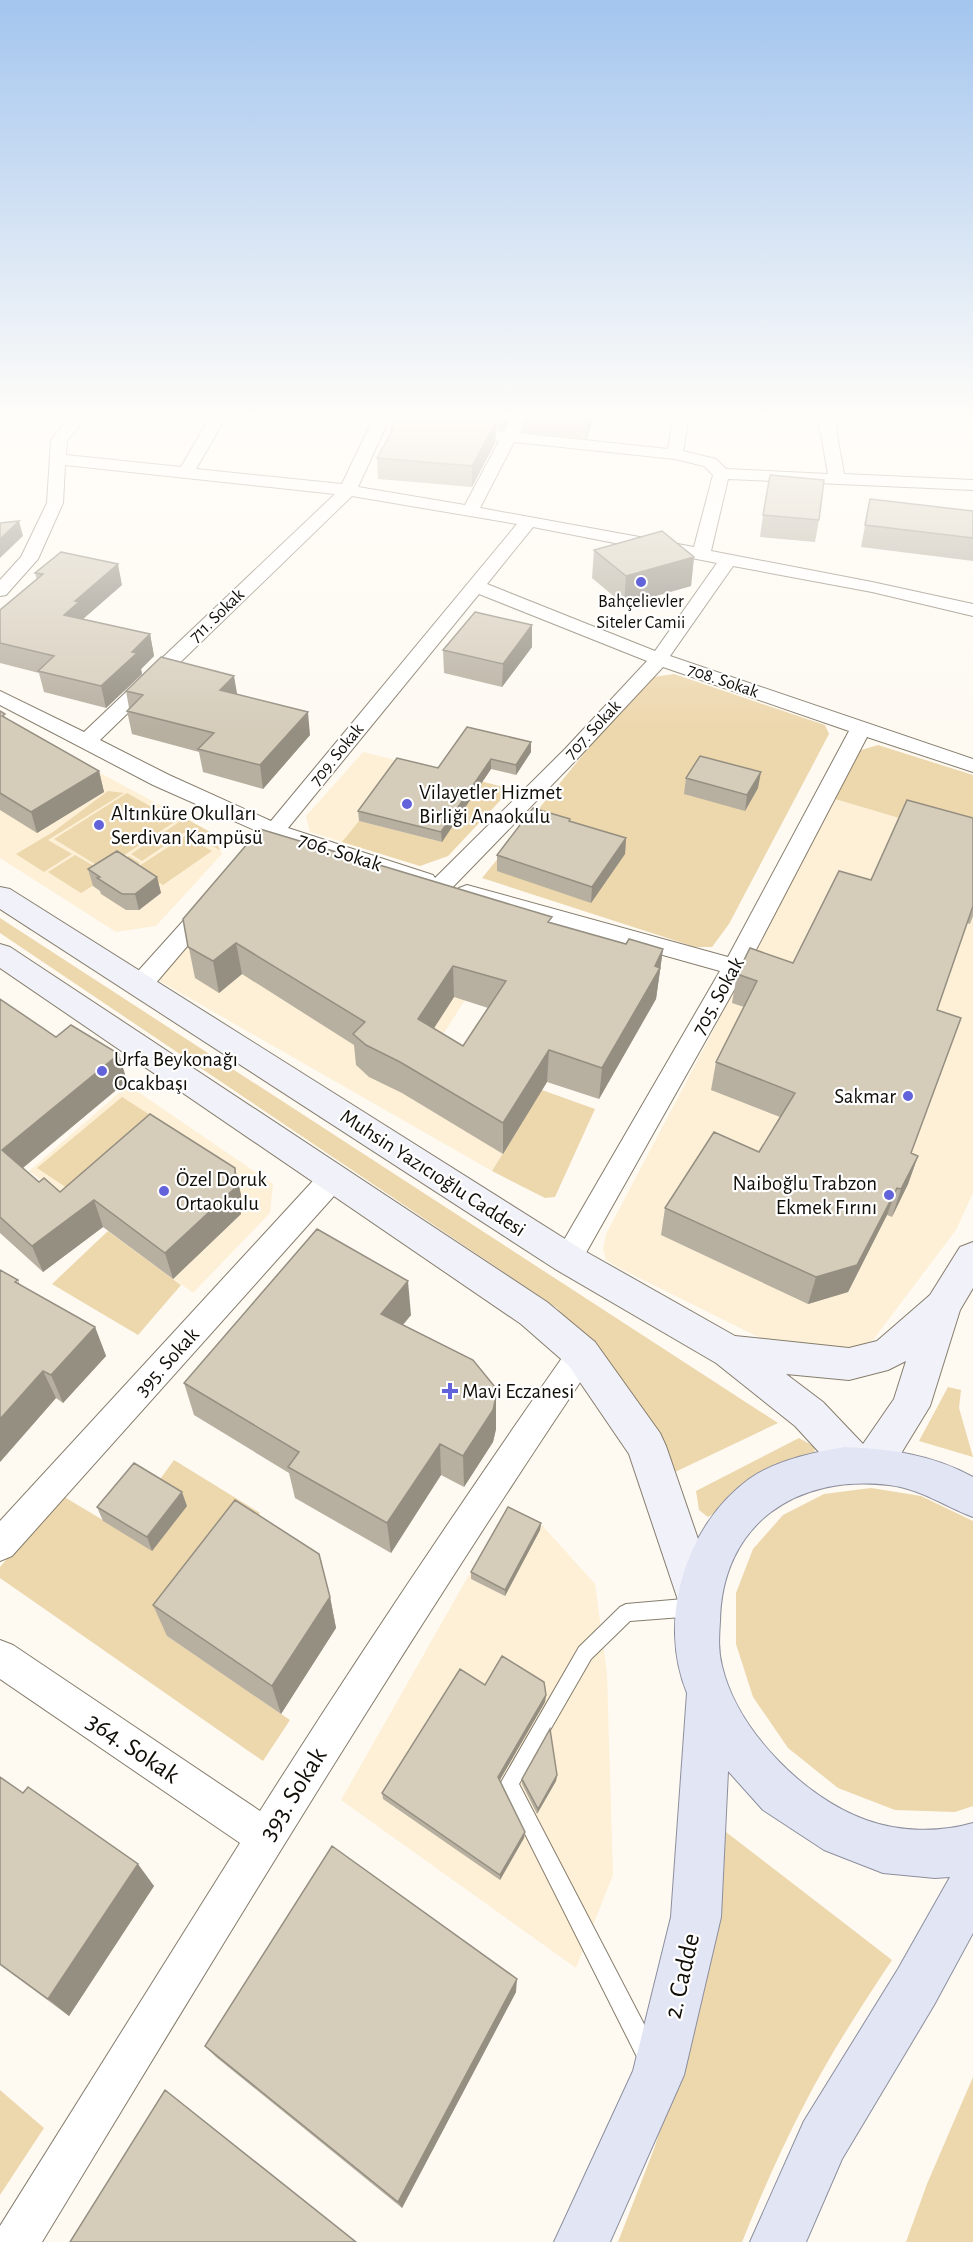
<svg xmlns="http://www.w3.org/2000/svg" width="973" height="2242" font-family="'Alegreya Sans',sans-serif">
<rect width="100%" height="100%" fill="#fefaf2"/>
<path fill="#fdf0d6" d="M0,719L212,833L222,854L156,926L116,932L0,858Z
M363,752L511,789L448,856L420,866L310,832L306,816Z
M835,799L973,840V1193L956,1230L873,1340L842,1356L790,1353L619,1268L606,1260L603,1249L606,1234Z
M268,849L515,922L433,1050L542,1090L492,1171L156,979Z
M128,1085L273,1184L270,1213L193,1293L29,1171Z
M507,1508L542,1525L595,1584L607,1673L613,1875L576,1968L341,1800Z"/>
<path fill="#edd7ad" d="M674,674L825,725L829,734L729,924L712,947H695L482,878L646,678Z
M878,745L973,775V840L835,799L858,751Z
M403,761L511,789L448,856L420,866L342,842L359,821L442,842Z
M108,791L124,793L48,840L72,854L44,872L16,854L53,832Z
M127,793L176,821L103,869L54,839Z
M185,818L212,833L220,850L185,832L142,861L131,854Z
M185,836L212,851L163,885L136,868Z
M75,855L104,872L129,856L140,863L127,871L121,868L81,893L48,872Z
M0,918L778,1423L675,1472L612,1372L557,1308L0,933Z
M542,1090L595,1109L555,1197L545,1198L492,1171Z
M122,1097L169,1127L85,1200L37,1168Z
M108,1231L181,1285L138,1335L52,1284Z
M948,1387L961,1390L959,1408L973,1457L919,1441Z
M799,1438L815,1447L814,1454L708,1517L699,1510L696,1491Z
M174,1460L260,1513L167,1636L290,1720L263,1761L0,1578V1567L61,1495L153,1550L155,1486Z
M871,1488L921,1496L973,1521V1806L955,1812L895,1810L838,1788L788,1748L753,1697L736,1644V1593L753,1549L783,1515L824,1494Z
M722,1829L892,1960C861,2007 830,2054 804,2105C781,2149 761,2195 742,2242H618L654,2149L679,2072Z
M973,2077V2242H906L927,2184Z
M0,2090L44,2128L0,2195Z"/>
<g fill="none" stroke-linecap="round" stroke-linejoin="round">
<defs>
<path id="service" d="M695,1598L701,1601L704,1607L701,1613L695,1616L630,1621L591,1659L519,1784L657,2049L660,2057L657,2065L649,2068L641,2065L500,1784L579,1647L620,1607L626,1604Z"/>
<path id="minor" d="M70,417H86L67,441L66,455L181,467L210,417H226L196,469L342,484L374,417H390L358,487L465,505L499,441L459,437L451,432L459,427L504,432L512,417H528L519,433L668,449L673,417H689L683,451L716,459L726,469L828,474L818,417H834L844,474L973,480V490L728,479L711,551L872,582L973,604V616L872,592L733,566L670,656L973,759V772L867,737L747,967L578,1267L568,1271L558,1267L553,1259L720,971L459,898L455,893L459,888L467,885L728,957L849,731L663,667L579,757L449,891L441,893L433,891L430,886L417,885L279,840C272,848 268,850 257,847L254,842L261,833L153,785L0,705V691L84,732L335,494L65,465L63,503L38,559L6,595L0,596V580L21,557L47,503L51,440ZM514,442L675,459L704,466L713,475L694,547L480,508ZM352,496L517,524L271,821L169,775L100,740ZM533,527L717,563L655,651L487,584ZM479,594L647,661L565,749L435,878L433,875L288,828Z
M210,897L218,900L222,905L218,910L149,991L140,994L131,991L128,985L131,979L202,900Z
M332,1168L342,1171L346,1179L342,1187L12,1556L0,1561V1521L322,1171Z
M582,1341L593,1345L597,1354L593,1363C400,1650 221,1946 42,2242H0V2226L240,1843L0,1679V1640L13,1645L260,1811C360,1653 464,1498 571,1345Z"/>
<path id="secondary" d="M0,887L10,889L581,1249L735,1336L849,1348L877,1341L930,1295L960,1247L973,1242V1288L960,1310L930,1406L886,1478L872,1483L861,1479L855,1481L841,1476L795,1426L716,1363L555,1269L0,909ZM906,1361L894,1399L863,1444L823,1402L786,1374L849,1380L888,1370Z
M0,944L10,947L547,1302L595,1342L660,1433L666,1446L719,1600L713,1615L698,1621L683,1615L629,1454L569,1366L521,1324L0,968Z"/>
<path id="primary" d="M844,1447C889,1449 932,1454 973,1477V1517C944,1506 921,1489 889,1485C796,1474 722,1524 720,1621C719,1636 718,1651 722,1666C737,1730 804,1798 866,1820C899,1832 939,1833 973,1823V1933L934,2005L842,2159L806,2242H750L804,2121L898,1969L950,1877L935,1878L883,1873L824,1850L763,1810L728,1771L721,1917L684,2075L610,2242H554L633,2071L671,1917L687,1693C657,1620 685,1526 749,1479C776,1460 812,1453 844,1447Z"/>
</defs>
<use href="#service" stroke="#867d6d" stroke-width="2"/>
<use href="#minor" stroke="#867d6d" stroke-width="2"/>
<use href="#secondary" stroke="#867d6d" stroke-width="2"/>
<use href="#primary" stroke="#8c8e9c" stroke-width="2"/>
<use href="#service" fill="#fff" fill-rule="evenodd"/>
<use href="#minor" fill="#fff" fill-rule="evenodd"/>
<use href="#secondary" fill="#f1f2f9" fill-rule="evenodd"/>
<use href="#primary" fill="#e2e5f4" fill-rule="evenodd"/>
</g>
<path fill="#b7afa0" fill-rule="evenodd" d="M397,417H511L503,430L496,429L495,443L472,487L378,479L377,458L391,433V429Z
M523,417H593L587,439L523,432Z
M870,499L973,511V561L861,547Z
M763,515L819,520L815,542L760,537Z
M594,550L694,557L691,586L624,605L592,578Z
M35,573L122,585L83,619L150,634L154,656L141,669L142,674L106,708L44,692L39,673L0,663V610L37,580Z
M532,647L502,687L444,673L443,650Z
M126,691L237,694L310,735L263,789L203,772L199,752L132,734L127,711L129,708Z
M0,711L6,718L99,771L104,792L37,833L0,810Z
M531,742V752L516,775L491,769L442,842L359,821L358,811L438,768Z
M686,778L758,788L745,811L684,794Z
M973,818V916L970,924L967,923L937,1010L911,1153L918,1156L908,1184L892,1217L887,1215L848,1292L808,1304L661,1235L665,1208L759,1152L780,1117L711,1090L716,1062L744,1007L732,1003L737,974L793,963L871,880Z
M570,819V821L626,838L625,854L591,903L497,871V855Z
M88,869L157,877L161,893L139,910H126L101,894L100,891L93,886Z
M183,919L551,923L626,944L663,949L656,999L599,1099L547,1082L503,1154L402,1093L369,1077L356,1065L354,1045L242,974L219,993L195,978ZM454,997L488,1008L463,1046L434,1028Z
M0,999L56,1037L127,1081L23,1168L39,1182L60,1192L235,1168L241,1195V1214L173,1279L103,1227L43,1272L0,1233Z
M18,1280L20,1285L95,1327L106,1356L63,1403L56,1398L0,1462Z
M411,1315L403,1325L496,1429L493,1442L464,1487L441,1475L391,1553L295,1498L289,1473L194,1415L184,1383Z
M187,1506L152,1551L103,1521L97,1507Z
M541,1523L540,1530L505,1596L471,1579V1572Z
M330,1597L336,1628L281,1714L167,1636L153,1605Z
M485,1685L546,1695L545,1702L500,1780L525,1832L524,1838L500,1880L383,1799L382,1793Z
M557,1775L556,1781L537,1814L522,1784V1779Z
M0,1777L154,1886L69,2016L0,1965Z
M516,1992L402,2208L216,2057L205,2046Z"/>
<path fill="#958f82" d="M503,417H511L503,430Z
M588,417H593L587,439Z
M496,422L495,443L472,487V466Z
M19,521L23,536L0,558V539Z
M694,557L691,586L624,605L626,576Z
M118,564L122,585L83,619L64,615L75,601Z
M532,625V647L502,687L503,664Z
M150,634L154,656L141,669L142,674L106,708L101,686L132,652Z
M234,676L238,699L220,690Z
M308,712L310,735L263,789L260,765Z
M531,742V752L516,775V765Z
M491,759V769L442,842L441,832Z
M99,771L104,792L37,833L31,812Z
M761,772L758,788L745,811L747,795Z
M626,838L625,854L591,903L592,887Z
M157,877L161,893L139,910L135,894Z
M236,943L242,974L219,993L213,961Z
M663,949L656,999L599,1099L602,1068Z
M453,966L454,997L420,1050L418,1019Z
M549,1050L547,1082L503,1154V1123Z
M119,1054L127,1081L13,1176L2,1150Z
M918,1156L908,1184L892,1217L901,1189Z
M235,1168L241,1195V1214L173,1279L165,1253Z
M897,1188L887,1215L848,1292L808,1304L816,1277Z
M94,1200L103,1227L43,1272L32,1246Z
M408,1281L411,1315L384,1347L381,1314Z
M95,1327L106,1356L63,1403L51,1375Z
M43,1371L56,1398L0,1462V1419Z
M496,1397V1429L493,1442L464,1487L463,1456Z
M440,1444L441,1475L391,1553L387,1523Z
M182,1492L187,1506L152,1551L147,1537Z
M541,1523L540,1530L505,1596V1590Z
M330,1597L336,1628L281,1714L272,1686Z
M546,1695L545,1702L498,1783V1777Z
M557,1775L556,1781L537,1814L538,1809Z
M525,1832L524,1838L500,1880V1875Z
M138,1864L154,1886L69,2016L48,1999Z
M517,1979L516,1992L402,2208L398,2202Z"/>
<path fill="#d5ccba" stroke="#958f82" stroke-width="1.5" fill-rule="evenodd" d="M397,417H441L496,422L472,466L377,458L393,429H391Z
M770,475L824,480L819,520L763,515Z
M870,499L973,511V538L865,525Z
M19,521L0,539V523Z
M662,531L694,557L626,576L594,550Z
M61,552L118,564L75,601L79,602L64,615L150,634L132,652L137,653L101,686L38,671L54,656L0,643V610L43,574L35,573Z
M475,612L532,625L503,664L443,650Z
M161,657L234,676L220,690L308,712L260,765L198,749L214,733L127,711L143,695L126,691Z
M0,711L5,714L2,716L99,771L31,812L0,793Z
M467,727L531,742L516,765L491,759L441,832L358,811L397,758L438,768Z
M700,756L761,772L747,795L686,778Z
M907,800L973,818V906L937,1010L961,1018L911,1153L918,1156L901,1189L897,1188L857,1265L816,1277L665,1208L714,1132L759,1152L795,1093L716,1062L757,981L737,974L750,948L793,963L839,871L871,880Z
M533,808L570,819L569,821L626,838L592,887L497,855Z
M260,829L552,917L548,922L626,944L629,939L663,949L655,966L660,968L602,1068L549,1050L503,1123L400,1062L366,1045L353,1034L365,1022L236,943L213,961L188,947L183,919ZM453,966L506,981L463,1046L418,1019Z
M117,851L157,877L135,894H122L97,878L100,877L88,869Z
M0,999L56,1037L71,1025L119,1054L2,1150L39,1182L44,1178L60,1192L150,1114L235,1168V1188L165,1253L94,1200L32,1246L0,1217Z
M317,1229L408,1281L381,1314L473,1360L495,1387L496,1397L493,1410L463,1456L440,1444L387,1523L288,1467L299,1452L184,1383Z
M0,1270L18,1280L15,1282L95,1327L51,1375L43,1371L0,1419Z
M134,1463L182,1492L147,1537L97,1507Z
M235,1500L319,1554L330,1597L272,1686L153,1605Z
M508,1507L541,1523L505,1590L471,1572Z
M502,1656L544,1682L546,1695L498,1777L525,1832L500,1875L382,1793L460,1669L485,1685Z
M550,1729L557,1775L538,1809L522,1779Z
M0,1777L23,1793L28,1787L138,1864L48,1999L0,1964Z
M332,1846L517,1979L398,2202L205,2046Z
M165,2090L356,2242H70Z"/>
<linearGradient id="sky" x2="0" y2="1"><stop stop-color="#a3c5ee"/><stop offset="0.57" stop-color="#fffdf9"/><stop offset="1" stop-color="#fffdf9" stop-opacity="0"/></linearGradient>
<rect width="973" height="731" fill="url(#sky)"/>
<g fill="#6262db" stroke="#fff" stroke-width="2">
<circle cx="641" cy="582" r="6"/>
<circle cx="407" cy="804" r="6"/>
<circle cx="99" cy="825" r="6"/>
<circle cx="102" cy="1071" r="6"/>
<circle cx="908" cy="1096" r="6"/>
<circle cx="164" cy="1191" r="6"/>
<circle cx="889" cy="1195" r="6"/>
<path d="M447 1382h6v6h6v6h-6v6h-6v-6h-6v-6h6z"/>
</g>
<g text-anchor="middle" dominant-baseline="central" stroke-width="4.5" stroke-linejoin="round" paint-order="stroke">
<g font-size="18" fill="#110e08" stroke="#fff">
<text x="641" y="602">Bahçelievler<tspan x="641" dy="21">Siteler Camii</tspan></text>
</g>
<g font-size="18" fill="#110e08" stroke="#fff">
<text transform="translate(217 616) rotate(-44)">711. Sokak</text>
<text transform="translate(723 681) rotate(19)">708. Sokak</text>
<text transform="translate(593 730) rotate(-47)">707. Sokak</text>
<text transform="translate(337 755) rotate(-51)">709. Sokak</text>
</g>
<g font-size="21" fill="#110e08" stroke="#fff" text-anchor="start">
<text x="419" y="792">Vilayetler Hizmet<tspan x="419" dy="24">Birliği Anaokulu</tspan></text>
<text x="111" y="813">Altınküre Okulları<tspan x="111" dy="24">Serdivan Kampüsü</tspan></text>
<text x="114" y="1059">Urfa Beykonağı<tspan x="114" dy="24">Ocakbaşı</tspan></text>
<text x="896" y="1096" text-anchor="end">Sakmar</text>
<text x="176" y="1179">Özel Doruk<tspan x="176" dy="24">Ortaokulu</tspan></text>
<text x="877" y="1183" text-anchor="end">Naiboğlu Trabzon<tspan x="877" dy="24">Ekmek Fırını</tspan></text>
<text x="462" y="1391">Mavi Eczanesi</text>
</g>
<g font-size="21" fill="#110e08" stroke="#fff">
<text transform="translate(340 852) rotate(18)">706. Sokak</text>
<text transform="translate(718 996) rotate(-61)">705. Sokak</text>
<text transform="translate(433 1173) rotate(33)">Muhsin Yazıcıoğlu Caddesi</text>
<text transform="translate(167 1362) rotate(-48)">395. Sokak</text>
</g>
<g font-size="26" fill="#110e08" stroke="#fff">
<text transform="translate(133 1748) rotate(34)">364. Sokak</text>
<text transform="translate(293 1794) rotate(-58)">393. Sokak</text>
<text transform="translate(682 1976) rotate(-77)">2. Cadde</text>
</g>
</g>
</svg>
